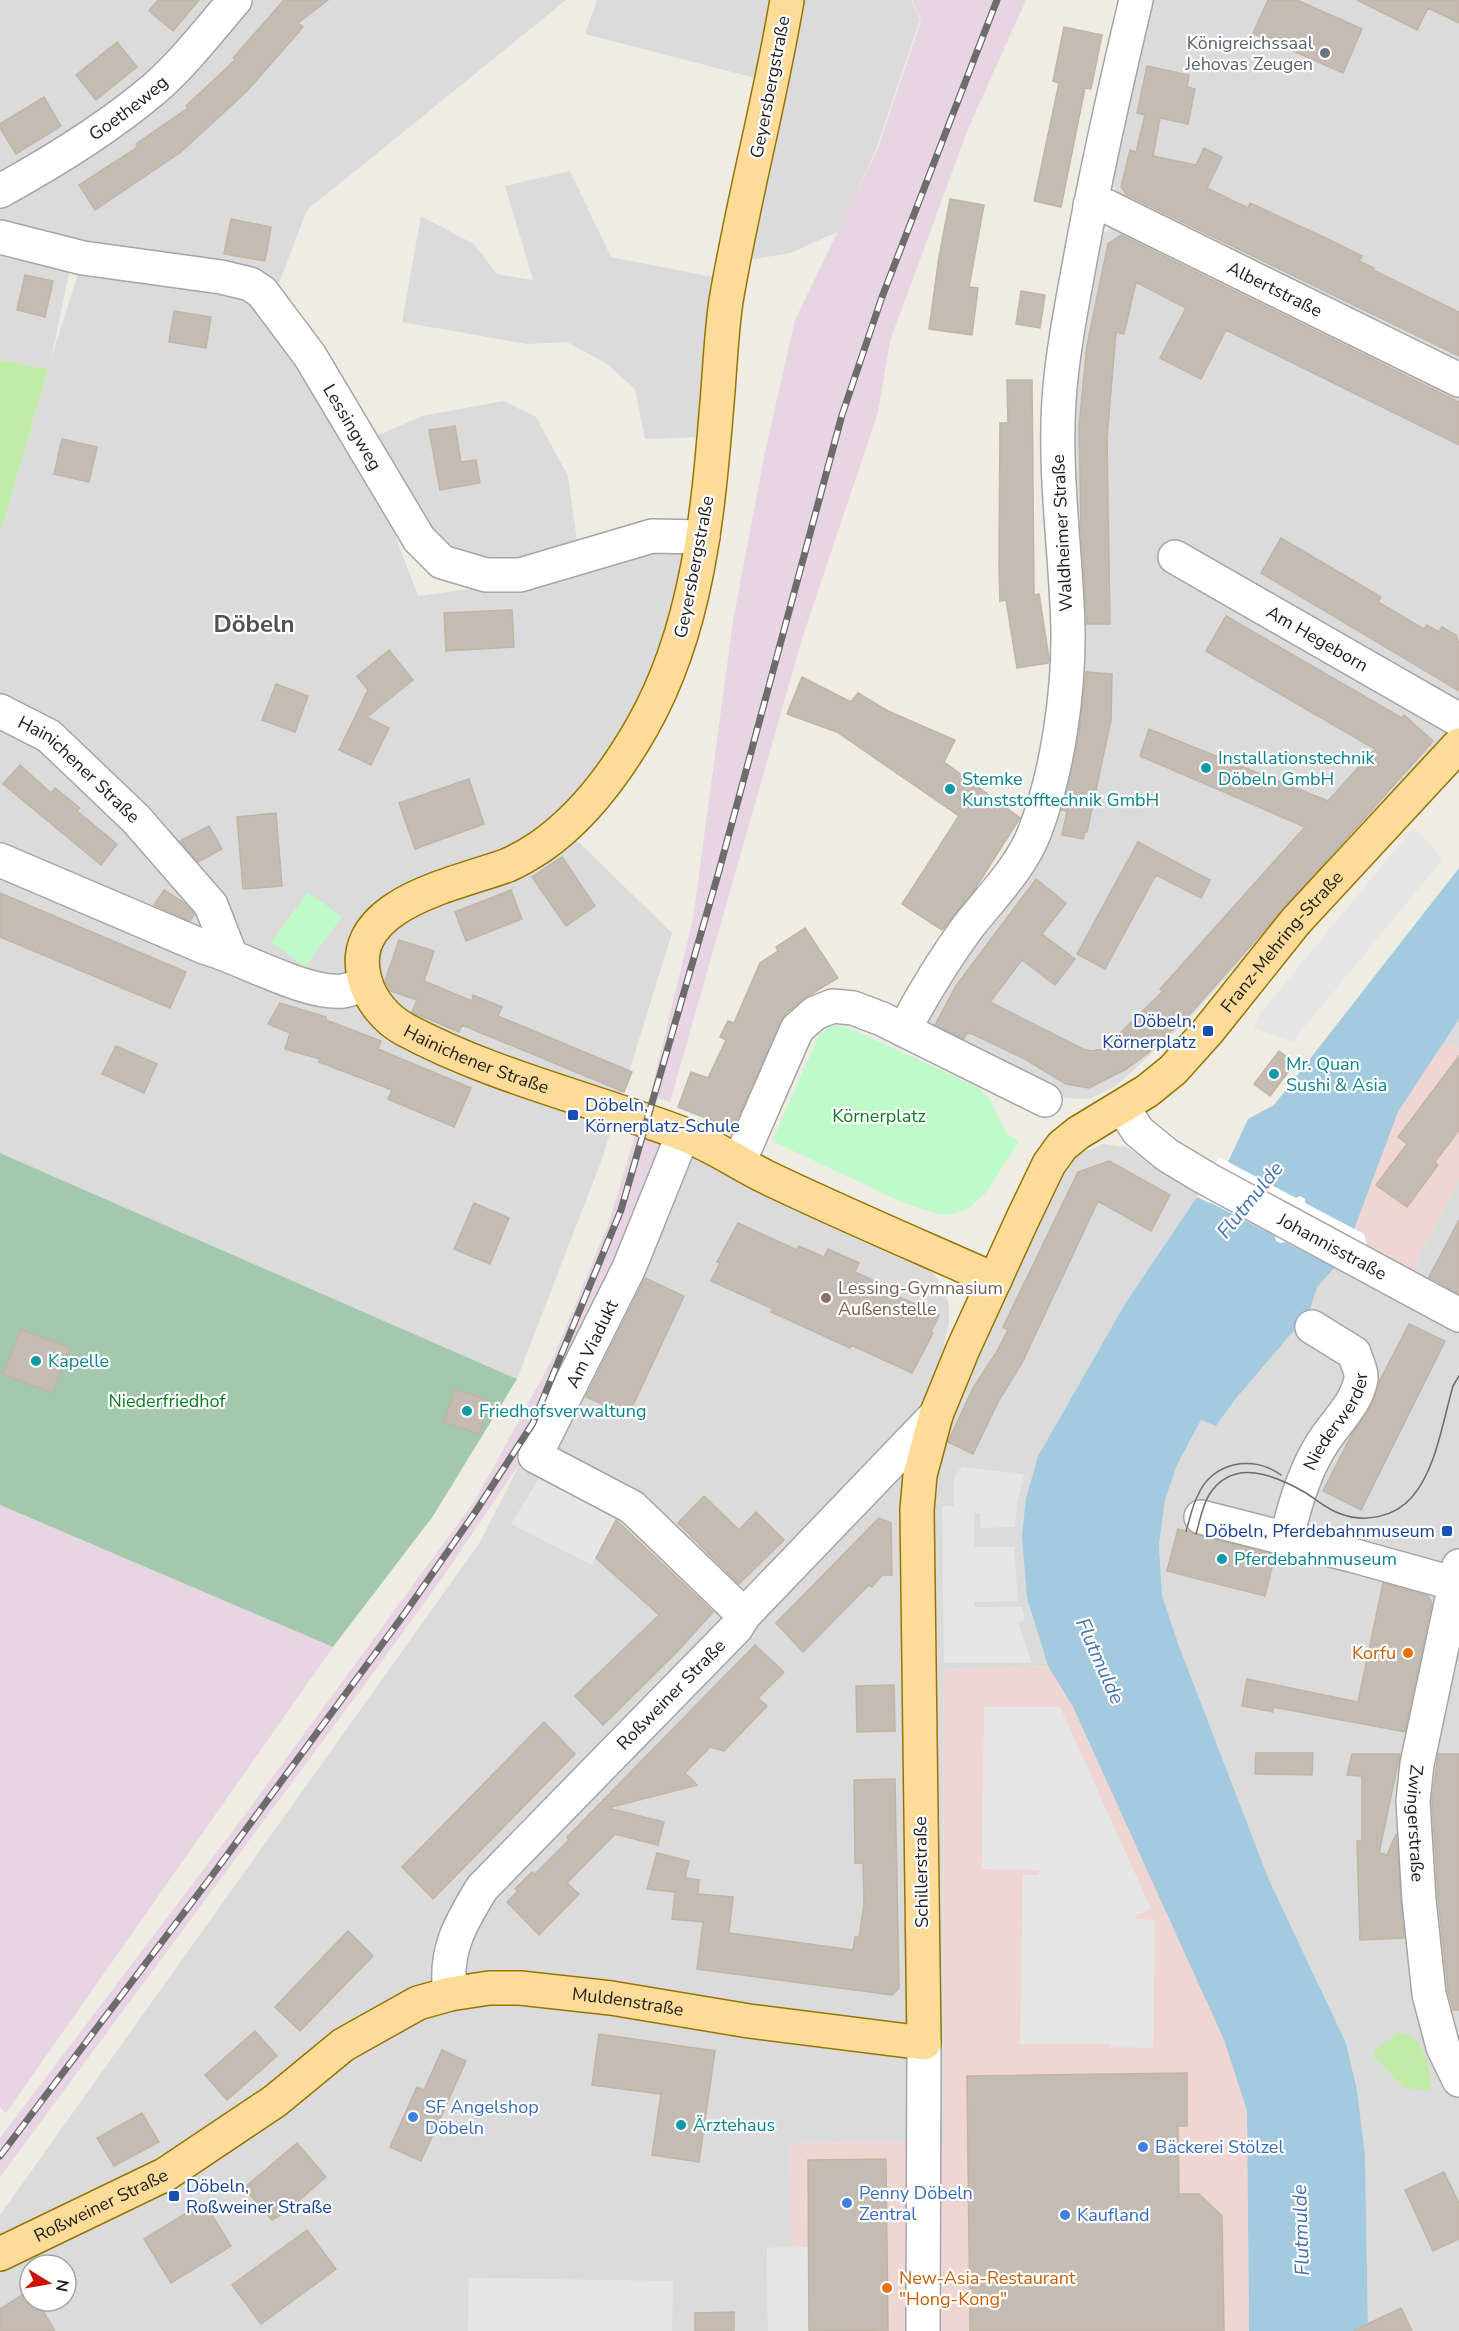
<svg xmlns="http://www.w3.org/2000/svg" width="1459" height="2331" font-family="'Nunito Sans',sans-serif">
<rect width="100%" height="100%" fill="#efece3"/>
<path fill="#dcdbdb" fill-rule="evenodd" d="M0,0H215L187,35L143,78L80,129L0,177Z
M252,0H566L307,210L278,286L0,231V209L42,184L207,52Z
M597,0H769L755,78L585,34Z
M798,0H911L920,20L877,147L839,231L791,253L748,260Z
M1148,0H1459V367L1120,199L1113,185L1110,172Z
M570,171L611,257L723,279L704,437L645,439L635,389L607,364L567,342L527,344L402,322L421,216L474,244L497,274L533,280L505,186Z
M1114,226L1459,393V719L1191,1017L1126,1077L1111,1089L1088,1099L1065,1098L1015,1071L933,1032L929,1021L931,1014L964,954L1032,867L1074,475V409L1079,363L1100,235Z
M0,249L71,264L51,359L83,258L246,292L370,469L418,596L530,581L703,537L663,688L563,827L672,933L602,1159L517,1379L0,1153V535L48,369L0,360Z
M503,401L536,417L568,476L578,548L531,566L449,556L372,438L422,416Z
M1459,1019V1049L1453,1045H1441Z
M661,1139L926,1267L935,1275L944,1290L949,1305V1323L943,1349L974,1363L1068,1163L1077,1155L1104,1144L1126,1147L1202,1189L1126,1302L1038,1456L1026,1498L1027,1598L1048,1666L943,1670L944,2141L791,2143V2247L767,2248L768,2331H0V2215L480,1542L522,1460L635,1216ZM30,2265H66V2301H30Z
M1459,1179V2331H1368L1365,2155L1357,2090L1346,2043L1269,1880L1179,1646L1162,1595L1159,1545L1165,1500L1177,1465L1201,1419L1216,1426L1233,1402L1309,1313L1317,1287L1339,1263L1355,1227L1365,1233L1412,1269Z"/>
<path fill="#f0d6d2" d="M1441,1045H1453L1459,1049V1179L1412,1269L1368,1245L1365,1233L1355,1227L1398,1112Z
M1048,1666L1073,1707L1224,2040L1247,2111L1249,2331H768L767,2248L791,2247L790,2143L944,2141L943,1670Z"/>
<path fill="#e8d5e3" d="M912,0H1026L968,129L890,341L878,412L802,639L670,1102L650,1096L693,919L733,621L765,452L795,320L878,148L921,21Z
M636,1132L661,1139L635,1216L522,1460L445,1574L382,1661L0,2177V2138L241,1820L476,1499L554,1356L609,1222Z
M0,1505L333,1647L6,2113L0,2107Z"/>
<path fill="#c2eaa8" d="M0,360L48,369L0,535Z
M1398,2033C1404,2033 1411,2034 1416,2040C1425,2051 1434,2078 1430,2091L1404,2088L1373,2056L1375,2050Z"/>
<path fill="#a4c8ad" d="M0,1153L517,1379L433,1516L333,1647L0,1505Z"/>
<path fill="#bffaca" d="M308,892L342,917L305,967L271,942Z
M830,1026H842L856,1031L977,1087L988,1096L1006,1133L1019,1141L985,1194L968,1209L948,1215L934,1213L904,1203L772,1141L819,1035Z"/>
<path fill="#e6e6e6" d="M1414,827L1443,859L1292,1042L1254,1028L1258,1016Z
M549,1462L625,1503L592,1565L511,1524Z
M962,1467L1024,1474L1017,1504L1015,1527L981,1528L980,1513H974V1547H1014L1018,1601L975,1602L974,1607H1022L1025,1620L1018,1623L1032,1663H944L942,1506H954V1477Z
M984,1707H1060L1151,1909L1137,1915L1136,1919L1155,1920L1153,2048L1110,2047V2044H1020L1023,1875H1039V1870L982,1869Z
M809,2247L888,2330V2331H768L767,2248Z
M469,2278L673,2281L672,2331H468Z"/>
<path fill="#a3cade" d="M1459,868V1019L1398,1112L1355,1227L1339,1263L1317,1287L1309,1313L1233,1402L1216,1426L1201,1420L1177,1465L1165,1500L1159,1545L1162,1595L1179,1646L1269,1880L1346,2043L1357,2090L1365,2155L1368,2331H1249L1247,2111L1224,2040L1073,1707L1048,1666L1027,1598L1022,1536L1026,1498L1038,1456L1126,1302L1197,1197L1209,1203L1248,1119L1274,1105Z"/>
<path fill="#fff" d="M1219,1157L1296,1198L1300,1196L1305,1199V1203L1364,1234L1367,1246L1351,1276L1285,1242L1281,1243L1276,1241L1275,1236L1198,1196Z"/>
<path fill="#c4bcb3" stroke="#c1b4a5" stroke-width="1.5" d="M158,0H199L173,31L149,11Z
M284,0H328L298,23L303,27L247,91L181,152L95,210L79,185L138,147L136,144L188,108L186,106L235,60L233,58Z
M1268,0H1297L1362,29L1343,73L1253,33Z
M1357,0H1459V23L1428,8L1417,30Z
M1064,27L1102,35L1091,89L1085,88L1061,207L1034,201L1059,83L1053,81Z
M117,42L137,67L96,100L76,75Z
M1147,66L1189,75L1187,87L1195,89L1188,124L1160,118L1153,156L1196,165L1204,148L1222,157L1207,188L1248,208L1250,203L1330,240L1362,256L1359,261L1374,268L1373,270L1459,312V356L1127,195L1121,187L1130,150L1136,152L1145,115L1137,113Z
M44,97L61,126L16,154L0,128V124Z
M950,199L984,205L969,287L978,288L972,335L929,329L939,257Z
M231,219L271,227L265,261L224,254Z
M1121,235L1459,402V445L1226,330L1201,379L1160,358L1186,308L1136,282L1124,334L1116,332L1107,438L1110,624H1087L1081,529L1079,426L1087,345L1108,244Z
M25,275L53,281L45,317L17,310Z
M1021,291L1045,295L1040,328L1016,324Z
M174,311L211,317L206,348L169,342Z
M1007,380H1032L1034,595L1039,594L1049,658L1048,663L1017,668L1006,600L1000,601L999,570L1000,423H1008Z
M455,426L461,462L476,460L480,483L440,490L429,430Z
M62,439L97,447L89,482L54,474Z
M1281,538L1381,597L1378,602L1424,629L1427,625L1439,632L1442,627L1456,635L1459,644V691L1261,573Z
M512,610L514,647L446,651L444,613Z
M1226,616L1402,718L1404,715L1433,741L1189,1015L1148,1053L1126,1069L1089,1088L1066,1084L1025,1059L968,1032L964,1039L935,1025L956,986L1036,879L1066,903L1042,934L1075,959L1055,985L1022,960L990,1002L1083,1049L1091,1051L1104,1049L1163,991L1160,989L1305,827L1140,756L1149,729L1328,801L1375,749L1206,651Z
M389,650L413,680L367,717L389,728L371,765L339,750L368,690L357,676Z
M1086,672L1112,674L1111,720L1087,832H1085L1083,839L1062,835L1067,811L1062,810L1079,734Z
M802,677L851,702L858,693L888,711L955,740L944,762L1020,818L973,892L942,930L902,904L959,816L837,732L787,714Z
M276,684L308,696L295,732L262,720Z
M20,765L51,793L55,788L80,808L77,811L117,844L101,865L3,784Z
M469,779L484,824L415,849L399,803Z
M276,813L282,886L243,889L237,817Z
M209,826L222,849L198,862L180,841Z
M1138,842L1210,880L1201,898L1156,875L1105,969L1077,954Z
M562,857L595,906L566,926L532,877Z
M164,890L183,902L194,914L190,921L154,905Z
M511,890L522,919L466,941L455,912Z
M0,893L186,972L170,1008L0,937Z
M805,928L838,978L803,999L785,1014L737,1120L724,1125L678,1107L691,1072L708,1078L726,1040L720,1037L728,1021L734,1023L760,963L778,951L776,947Z
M399,940L434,951L424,981L472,1001L473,995L502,1007L498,1016L632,1072L624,1092L462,1025L459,1032L412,1012L417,1000L390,991L385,981Z
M280,1003L326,1017V1020L381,1041L378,1049L471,1088L454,1127L388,1099L392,1090L319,1062L320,1059L285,1049L290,1033L268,1024Z
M116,1046L157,1064L144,1093L102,1074Z
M1279,1051L1295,1063L1270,1096L1254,1084Z
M1459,1056V1130L1435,1162L1438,1165L1407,1207L1376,1185L1407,1144L1398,1137Z
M1109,1161L1170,1195L1151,1231L1098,1201L1022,1363L999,1400L973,1454L948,1442L973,1388L996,1353L1008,1330L1003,1327L1078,1172Z
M474,1203L509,1218L490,1264L454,1249Z
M1459,1220V1294L1429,1277Z
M738,1223L797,1250L799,1246L824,1257L828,1249L859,1263L855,1272L881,1284L880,1288L939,1315L931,1332L933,1333L912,1373L851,1345L850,1348L771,1312L773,1309L711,1281L720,1263L717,1262Z
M645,1278L684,1296L628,1416L586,1397Z
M1409,1324L1445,1341L1361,1510L1323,1491L1352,1434L1371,1406L1380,1380Z
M21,1329L70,1348L52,1393L3,1374Z
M455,1389L490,1401L479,1434L444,1422Z
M704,1496L739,1530L756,1512L784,1540L739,1584L678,1523Z
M879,1518L891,1523L892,1575H882L872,1587L869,1585L803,1652L776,1623Z
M616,1520L713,1612L676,1653L603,1725L575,1696L659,1615L596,1558Z
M1178,1529L1275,1555L1265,1596L1167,1571Z
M1383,1583L1428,1596L1432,1603L1405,1732L1273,1707V1712L1242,1706L1247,1679L1358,1702Z
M755,1645L784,1672L758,1698L767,1706L724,1751L710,1747L685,1773L697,1785L608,1808L664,1822L658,1845L615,1834L567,1883L579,1894L539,1935L507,1902L518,1891L515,1889L532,1872L535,1874L569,1840L567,1837Z
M894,1685L895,1731L857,1732L856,1686Z
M544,1722L575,1754L433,1899L402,1867Z
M1256,1753H1313L1312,1775L1255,1774Z
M1352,1754H1400L1379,1853L1387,1855L1396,1834L1404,1938L1360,1940L1357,1841H1362V1776L1347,1775Z
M1438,1754H1459V2010H1453L1448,1991L1438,1898L1432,1801Z
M895,1779L899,1988L892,1995L697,1969L703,1922L672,1919L675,1892L647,1889L657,1853L689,1861L685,1878L699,1880L698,1894L733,1897L729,1933L853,1950L855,1937H859L864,1904L863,1863H855L854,1780Z
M348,1931L373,1956L300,2031L275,2007Z
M255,2031L277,2056L227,2100L205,2075Z
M599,2034L715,2051L699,2162L652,2155L661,2094L592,2085Z
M442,2050L466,2061L421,2161L390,2147L417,2087L424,2090Z
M1187,2073V2126H1178L1179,2194H1199L1222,2216L1224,2331H970L967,2076Z
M142,2113L159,2142L114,2166L97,2138Z
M297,2143L326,2177L286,2212L272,2220L244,2188Z
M886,2159L888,2330L809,2331L808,2160Z
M1444,2172L1459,2203V2239L1433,2251L1405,2190Z
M204,2202L231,2246L171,2283L144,2239Z
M307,2230L336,2269L261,2324L232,2285Z
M30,2290V2301H37L55,2331H0V2309Z
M1401,2308L1412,2331H1353Z
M734,2312V2331H695V2313Z"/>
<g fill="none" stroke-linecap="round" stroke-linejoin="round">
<defs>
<g id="minor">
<path id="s1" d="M0,191C53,162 108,128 154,89C184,63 209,30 235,0"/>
<path id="s2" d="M1090,205L1108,207L1459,380"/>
<path id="s3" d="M0,237L83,258L221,277L250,284L262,292L310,356L419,539L442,562L486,575H520L652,536L703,537"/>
<path id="s4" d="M1175,557L1459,720"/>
<path id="s5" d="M0,711L49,736L136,819L211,905L230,954"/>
<path d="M0,860L204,947C243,958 306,995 343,991C350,990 358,986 366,984"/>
<path d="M904,1030C923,994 943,961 967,928C990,898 1022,867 1035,831C1058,771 1069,691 1068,628C1066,552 1054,476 1059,400C1062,355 1071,310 1079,266C1095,177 1115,88 1136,0"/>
<path id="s6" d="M1123,1108L1138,1131L1167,1155L1207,1179L1459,1315"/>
<path d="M683,1134L629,1268L535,1456L632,1507L744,1615"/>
<path d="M739,1162L797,1029L815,1013L833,1006L853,1008L882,1019L1045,1100"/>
<path d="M1201,1517L1355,1556L1459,1585"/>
<path id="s7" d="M1287,1538C1294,1506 1303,1475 1320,1447C1333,1424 1356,1406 1361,1379C1362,1372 1356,1360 1354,1353L1312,1327"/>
<path id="s8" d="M1459,1566L1417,1764L1413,1801L1419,1900L1429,1994L1443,2047L1459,2080"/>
<path id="s9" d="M450,1994C444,1951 460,1924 482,1888L736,1628L744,1615L936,1415"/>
<path d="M923,2331L924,2043"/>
</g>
<g id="major">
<path id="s10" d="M787,0C770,101 743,200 726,301C721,335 720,369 717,403C708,513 698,629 642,727C617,771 582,818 540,847C531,853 519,860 508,865C458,884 343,903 365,980C370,1000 386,1019 404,1029C491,1076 592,1099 683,1134C712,1145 738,1163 766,1177C841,1213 919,1246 995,1280"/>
<path id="s11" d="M0,2254L166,2174L275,2101L343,2045L418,2003L450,1994L489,1988H520L611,1998L749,2021L924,2043L917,1510L920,1475L936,1415L963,1349L1024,1216L1049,1164L1062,1146L1078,1133L1147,1091L1173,1070L1208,1031L1296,921L1459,745"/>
</g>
</defs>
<use href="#minor" stroke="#a5a5a5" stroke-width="36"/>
<use href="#major" stroke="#977400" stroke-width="36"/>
<use href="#minor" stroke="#fff" stroke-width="33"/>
<use href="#major" stroke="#fddc9a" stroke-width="33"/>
<path stroke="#6c6c6c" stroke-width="1.5" d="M1186,1531C1190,1519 1192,1506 1198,1495C1212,1462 1253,1454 1281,1475
M1196,1534C1200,1521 1202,1506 1209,1495C1233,1457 1275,1475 1306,1493C1317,1500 1328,1510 1341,1514C1365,1523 1395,1517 1412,1497C1436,1470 1443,1420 1453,1386L1459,1376"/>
<defs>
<path id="rail" d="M0,2156L211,1877L405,1613L476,1511L533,1423L621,1210L719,871L842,415L882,297L997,0"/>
</defs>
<use href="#rail" stroke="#6c6c6c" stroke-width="7"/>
<use href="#rail" stroke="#fff" stroke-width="4.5" stroke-dasharray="14" stroke-linecap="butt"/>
</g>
<circle fill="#6b7280" stroke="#fff" stroke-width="2" cx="1325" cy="53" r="6"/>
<g fill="#0f9aa8" stroke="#fff" stroke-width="2">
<circle cx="1206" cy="768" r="6"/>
<circle cx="950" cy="789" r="6"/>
<circle cx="1274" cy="1074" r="6"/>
<circle cx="36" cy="1361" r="6"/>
<circle cx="467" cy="1411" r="6"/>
<circle cx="1222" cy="1559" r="6"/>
<circle cx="681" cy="2125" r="6"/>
</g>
<g fill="#1a4fb4" stroke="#fff" stroke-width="2">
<rect x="1202" y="1025" width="12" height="12" rx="3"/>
<rect x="567" y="1109" width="12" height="12" rx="3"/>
<rect x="1441" y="1525" width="12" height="12" rx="3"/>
<rect x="168" y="2190" width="12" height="12" rx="3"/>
</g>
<circle fill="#8d6e63" stroke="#fff" stroke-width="2" cx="826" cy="1298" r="6"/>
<g fill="#e8710a" stroke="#fff" stroke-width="2">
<circle cx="1408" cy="1653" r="6"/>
<circle cx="887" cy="2288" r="6"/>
</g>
<g fill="#3f7fe0" stroke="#fff" stroke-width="2">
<circle cx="413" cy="2117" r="6"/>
<circle cx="1143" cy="2147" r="6"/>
<circle cx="847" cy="2203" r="6"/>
<circle cx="1065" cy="2215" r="6"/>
</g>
<g text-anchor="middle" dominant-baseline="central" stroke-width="4.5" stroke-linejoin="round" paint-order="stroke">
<g font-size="18" fill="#5b616d" stroke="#fff" text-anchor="end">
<text x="1313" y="43">Königreichssaal<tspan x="1313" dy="21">Jehovas Zeugen</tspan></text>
</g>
<g font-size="18" fill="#1e1e1e" stroke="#fff">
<text transform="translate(770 87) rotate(-79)">Geyersbergstraße</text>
<text stroke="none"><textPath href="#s1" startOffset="153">Goetheweg</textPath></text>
<text stroke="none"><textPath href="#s2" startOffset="204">Albertstraße</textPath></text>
<text stroke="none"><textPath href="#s3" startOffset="432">Lessingweg</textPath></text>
<text transform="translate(1062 533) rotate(-93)">Waldheimer Straße</text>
<text transform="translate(694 567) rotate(-79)">Geyersbergstraße</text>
<text stroke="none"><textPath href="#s4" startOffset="164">Am Hegeborn</textPath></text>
<text stroke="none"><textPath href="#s5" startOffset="99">Hainichener Straße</textPath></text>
<text stroke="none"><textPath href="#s11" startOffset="2232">Franz-Mehring-Straße</textPath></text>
<text stroke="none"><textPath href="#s10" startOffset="1288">Hainichener Straße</textPath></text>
<text stroke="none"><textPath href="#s6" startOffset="254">Johannisstraße</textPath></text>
<text transform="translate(592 1344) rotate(-64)">Am Viadukt</text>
<text stroke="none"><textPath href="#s7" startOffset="128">Niederwerder</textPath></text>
<text stroke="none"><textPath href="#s9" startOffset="384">Roßweiner Straße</textPath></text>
<text stroke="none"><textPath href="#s8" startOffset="262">Zwingerstraße</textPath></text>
<text transform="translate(921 1872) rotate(-91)">Schillerstraße</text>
<text stroke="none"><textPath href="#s11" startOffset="702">Muldenstraße</textPath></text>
<text stroke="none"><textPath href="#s11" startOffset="112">Roßweiner Straße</textPath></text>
</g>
<g font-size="18" fill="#0d838f" stroke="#fff" text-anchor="start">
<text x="1218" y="758">Installationstechnik<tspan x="1218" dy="21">Döbeln GmbH</tspan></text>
<text x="962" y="779">Stemke<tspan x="962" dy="21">Kunststofftechnik GmbH</tspan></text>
<text x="1286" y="1064">Mr. Quan<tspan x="1286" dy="21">Sushi &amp; Asia</tspan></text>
<text x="48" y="1361">Kapelle</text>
<text x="479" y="1411">Friedhofsverwaltung</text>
<text x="1234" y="1559">Pferdebahnmuseum</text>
<text x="693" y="2125">Ärztehaus</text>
</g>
<g font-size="18" fill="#164399" stroke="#fff" text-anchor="end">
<text x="1196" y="1021">Döbeln,<tspan x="1196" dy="21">Körnerplatz</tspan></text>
<text x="585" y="1105" text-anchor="start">Döbeln,<tspan x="585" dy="21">Körnerplatz-Schule</tspan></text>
<text x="1435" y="1531">Döbeln, Pferdebahnmuseum</text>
<text x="186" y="2186" text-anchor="start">Döbeln,<tspan x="186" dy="21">Roßweiner Straße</tspan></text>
</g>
<g font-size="18" fill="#097e1f" stroke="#fff">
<text x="879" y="1116">Körnerplatz</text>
<text x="167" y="1401">Niederfriedhof</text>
</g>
<g font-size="18" fill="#785e54" stroke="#fff" text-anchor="start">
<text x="838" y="1288">Lessing-Gymnasium<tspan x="838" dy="21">Außenstelle</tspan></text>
</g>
<g font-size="18" fill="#c56008" stroke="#fff" text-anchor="end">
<text x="1396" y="1653">Korfu</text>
<text x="899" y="2278" text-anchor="start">New-Asia-Restaurant<tspan x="899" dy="21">"Hong-Kong"</tspan></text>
</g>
<g font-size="18" fill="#366cbe" stroke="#fff" text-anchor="start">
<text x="425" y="2107">SF Angelshop<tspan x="425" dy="21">Döbeln</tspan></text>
<text x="1155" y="2147">Bäckerei Stölzel</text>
<text x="859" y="2193">Penny Döbeln<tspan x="859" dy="21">Zentral</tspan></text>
<text x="1077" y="2215">Kaufland</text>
</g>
<g font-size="20" font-style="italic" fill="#4871af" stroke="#fff">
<text transform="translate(1250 1200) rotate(-51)">Flutmulde</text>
<text transform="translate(1100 1661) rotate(66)">Flutmulde</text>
<text transform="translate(1301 2230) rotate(-92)">Flutmulde</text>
</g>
<g font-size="24" font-weight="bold" fill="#515151" stroke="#fff">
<text x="254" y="624">Döbeln</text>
</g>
</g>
<g transform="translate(48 2283) rotate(101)"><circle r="28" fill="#ffffff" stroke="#a5a5a5" stroke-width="1.5"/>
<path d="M0-4.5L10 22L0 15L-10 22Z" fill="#cb1400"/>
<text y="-9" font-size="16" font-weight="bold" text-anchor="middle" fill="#1e1e1e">N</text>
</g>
</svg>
